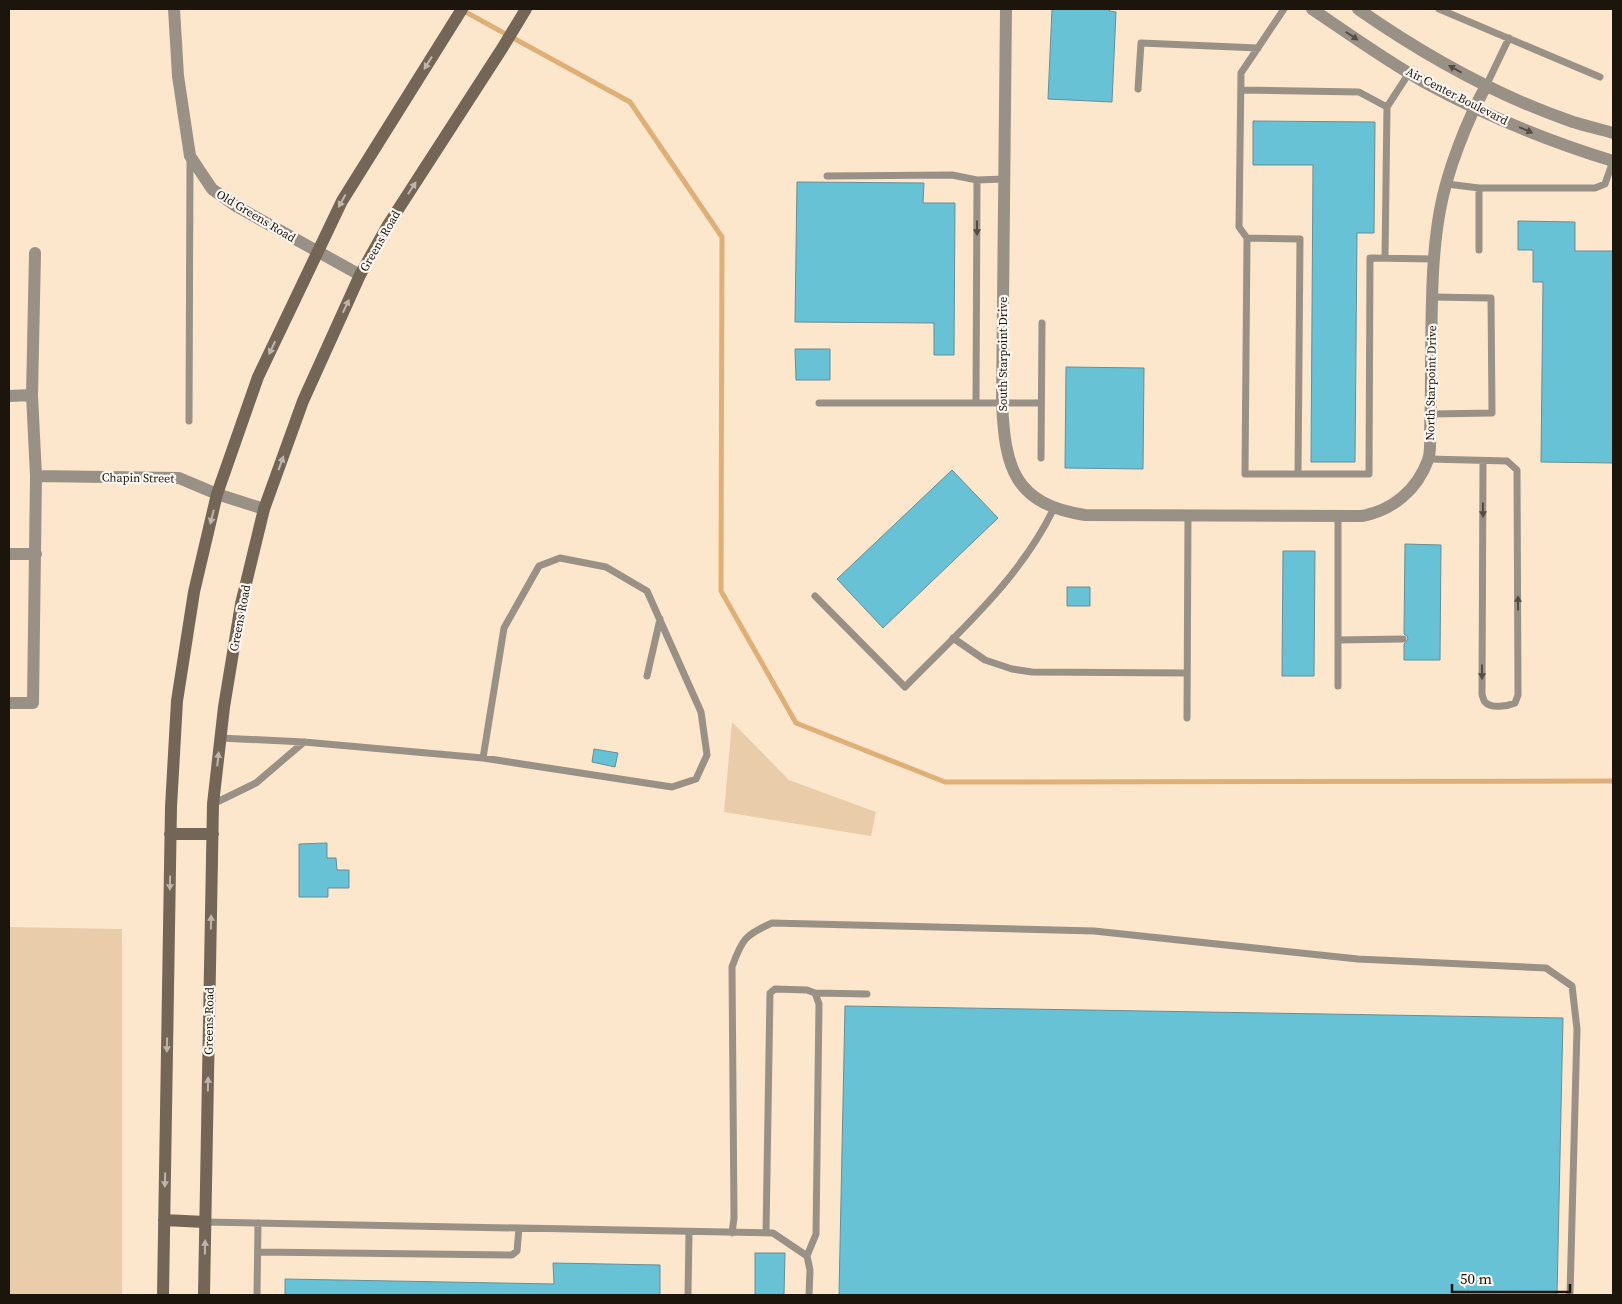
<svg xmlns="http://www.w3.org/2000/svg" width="1622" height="1304" font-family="'Source Serif 4',serif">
<rect width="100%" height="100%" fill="#fde7cc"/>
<path fill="#e9cdab" d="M732,722L789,780L876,812L871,836L724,812Z
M9,927L122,929V1295H9Z"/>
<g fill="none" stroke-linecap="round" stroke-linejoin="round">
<path stroke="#deb077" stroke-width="5" d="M462,10L630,102L722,237L721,591L796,723L945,782L1613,781"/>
</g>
<path fill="#67c2d5" stroke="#688d95" d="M1052,9H1110L1109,11L1116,12L1112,102L1048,99Z
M1253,121L1375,122L1374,233H1357L1355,462H1311L1313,165H1253Z
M797,182L924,183L923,203H955L954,355H934V323L795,322Z
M1518,221L1575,222V251H1613V463L1541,462L1543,282H1533V250H1518Z
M795,349H830V380H796Z
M1066,367L1144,368L1143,469L1065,468Z
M952,470L998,518L883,628L837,579Z
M1405,544L1441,545L1440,660H1404V644L1408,639L1407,636L1404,634Z
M1283,551H1315L1314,676H1282Z
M1067,587H1090V606H1067Z
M594,749L618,753L615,767L592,762Z
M327,843V858H336L337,870H349V888H328V897H299V844Z
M845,1006L1563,1018L1557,1295H839Z
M755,1253H785L784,1295H755Z
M553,1263L660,1265V1295H285V1279L554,1284Z"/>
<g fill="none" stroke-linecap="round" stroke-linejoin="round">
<path stroke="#9a9186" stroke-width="7" d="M1284,9L1241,73L1239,227L1247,238L1245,474H1369L1370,258L1434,259
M1439,9L1600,77
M1486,86L1509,38
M1138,89L1141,43L1258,48
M1241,90L1359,92L1387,107
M827,176L952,175L977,180L1004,179
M1447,184L1479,188H1595L1605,184L1613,161
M1247,238L1300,239L1298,474
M1479,250V188
M1385,258L1387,107L1409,73
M819,403H1041
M976,403L977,180
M1431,414L1492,413L1491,298L1432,297
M189,421L190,159
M1041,458L1042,323
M1429,459L1507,461L1517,470L1518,695L1515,703C1508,706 1491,709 1485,702C1484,701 1482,695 1482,694L1483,461
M815,596L905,687C959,632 1020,579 1054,508
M953,638L985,660L1012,669L1032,672L1187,673
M1338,640L1403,639
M647,676L660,619
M1338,686V515
M1187,718L1188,515
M220,738L304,742L483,758L672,787L696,779L707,755L701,712L647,591L606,567L560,558L539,566L504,628L483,758
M213,804L256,783L304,742
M815,993L867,994
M205,1222L773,1233L807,1256L810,1270L809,1295
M732,1233L734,1218L732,967C742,939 745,935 772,923L1094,931L1358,959L1546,968L1572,986L1577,1029L1570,1295
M766,1233L770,993L775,989L807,990L815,993L819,1004L816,1234L807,1256
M258,1252L512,1255L517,1251L519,1228
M257,1295L258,1223
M688,1295L689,1232"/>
<path stroke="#9a9186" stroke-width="12" d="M1006,9L1002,403C1005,468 1014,504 1085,515L1362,516C1393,510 1417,490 1428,460C1431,452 1430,442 1430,433C1431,408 1431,383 1431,358C1432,308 1431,259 1440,210C1447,171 1467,120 1486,86
M9,396L32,395
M36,476L179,478L217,494L264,509
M9,554H36
M9,703H33L36,476L32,395L35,253"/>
<path stroke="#9a9186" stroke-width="12" d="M174,9L178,76L190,156L212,189L236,206L360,275
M1312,9C1349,34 1385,60 1424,82C1484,115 1548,141 1613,161
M1358,9C1424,55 1497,96 1573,122C1586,126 1600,129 1613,133"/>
<path stroke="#736656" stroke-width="12" d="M170,834H213
M164,1220L205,1222
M163,1295L171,807L177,701L194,592L217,494L258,377L342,201L462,9
M204,1295L213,804L224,707L241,604L264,509L303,401L360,275L388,225L503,47L526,9"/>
</g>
<defs><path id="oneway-solid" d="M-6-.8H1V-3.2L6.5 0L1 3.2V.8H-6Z" transform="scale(1.25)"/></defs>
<g fill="#554d42">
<use href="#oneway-solid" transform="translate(1352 36) rotate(34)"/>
<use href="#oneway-solid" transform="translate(1455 69) rotate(-151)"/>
<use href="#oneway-solid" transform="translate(1526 130) rotate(23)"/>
<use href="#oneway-solid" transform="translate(977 228) rotate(90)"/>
<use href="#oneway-solid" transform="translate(1483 510) rotate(90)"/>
<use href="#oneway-solid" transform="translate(1518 603) rotate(-90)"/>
<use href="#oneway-solid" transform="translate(1482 672) rotate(90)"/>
</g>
<g fill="#beb6ac">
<use href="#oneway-solid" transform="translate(428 63) rotate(122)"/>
<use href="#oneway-solid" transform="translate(412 188) rotate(-57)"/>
<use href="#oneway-solid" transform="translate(342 201) rotate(119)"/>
<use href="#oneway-solid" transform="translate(346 306) rotate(-65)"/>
<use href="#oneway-solid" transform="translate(272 348) rotate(115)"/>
<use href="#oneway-solid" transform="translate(281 463) rotate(-70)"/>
<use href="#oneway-solid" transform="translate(212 517) rotate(104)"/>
<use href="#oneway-solid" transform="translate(218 759) rotate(-84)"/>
<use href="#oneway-solid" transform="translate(170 883) rotate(91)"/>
<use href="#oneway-solid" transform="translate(211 922) rotate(-89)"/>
<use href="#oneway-solid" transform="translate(167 1045) rotate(91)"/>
<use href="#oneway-solid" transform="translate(208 1084) rotate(-89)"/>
<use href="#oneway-solid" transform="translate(165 1180) rotate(91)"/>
<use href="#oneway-solid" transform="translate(205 1247) rotate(-89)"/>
</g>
<g text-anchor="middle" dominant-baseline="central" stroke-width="4.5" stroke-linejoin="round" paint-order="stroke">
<g font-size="12" fill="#1c150b" stroke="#fcf7f2">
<text transform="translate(1457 96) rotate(27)">Air Center Boulevard</text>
<text transform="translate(256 216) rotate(31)">Old Greens Road</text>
<text transform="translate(380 241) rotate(-60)">Greens Road</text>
<text transform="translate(1003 354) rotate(-90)">South Starpoint Drive</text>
<text transform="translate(1431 383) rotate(-89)">North Starpoint Drive</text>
<text transform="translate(138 478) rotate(1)">Chapin Street</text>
<text transform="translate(240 618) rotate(-79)">Greens Road</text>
<text transform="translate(209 1021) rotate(-89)">Greens Road</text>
</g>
</g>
<rect width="1622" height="1304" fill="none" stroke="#1c150b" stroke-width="20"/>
<path d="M1452 1284v8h118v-8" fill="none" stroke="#1c150b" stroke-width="2.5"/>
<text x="1460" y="1284" font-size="15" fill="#1c150b" stroke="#fcf7f2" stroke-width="4" paint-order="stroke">50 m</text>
</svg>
